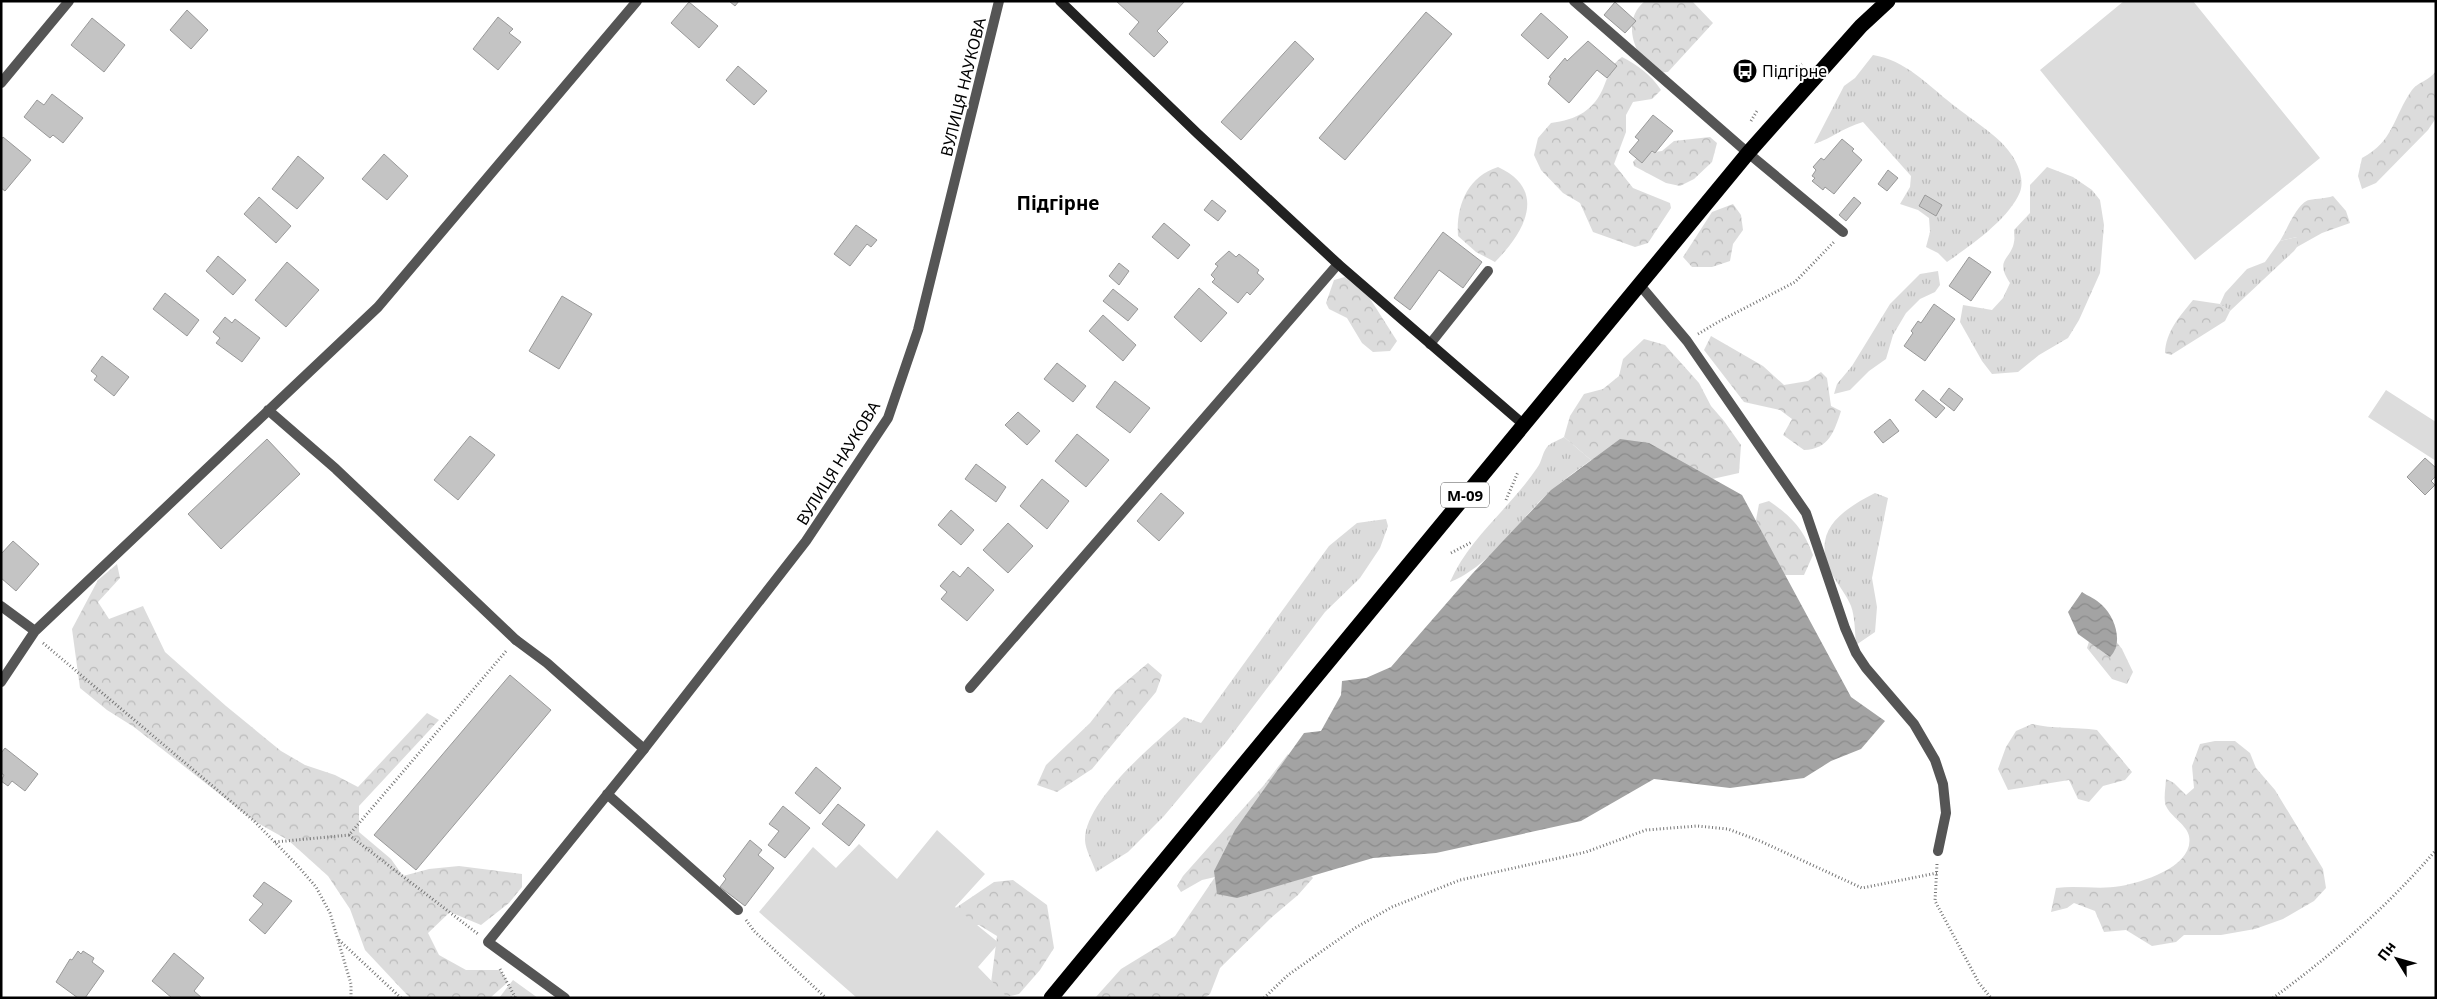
<svg xmlns="http://www.w3.org/2000/svg" width="2437" height="999" font-family="'Noto Sans',sans-serif">
<defs>
<pattern id="grass-tufts" width="24" height="20" patternUnits="userSpaceOnUse" patternTransform="scale(1.25)"><rect width="24" height="20" fill="#dcdcdc"/><path d="M3 7l-1-3M5 7V3M7 7l1-3M15 17l-1-3M17 17v-4M19 17l1-3" fill="none" stroke="#bbb"/></pattern>
<pattern id="forest-crowns" width="20" height="18" patternUnits="userSpaceOnUse" patternTransform="scale(1.25)"><rect width="20" height="18" fill="#dcdcdc"/><path d="M2 6a3 3 0 1 1 6 0M12 15a3 3 0 1 1 6 0" fill="none" stroke="#bbb"/></pattern>
<pattern id="water-waves" width="16" height="10" patternUnits="userSpaceOnUse" patternTransform="scale(1.25)"><rect width="16" height="10" fill="#a3a3a3"/><path d="M0 5q4-4 8 0t8 0" fill="none" stroke="#8b8b8b"/></pattern>
</defs>
<rect width="100%" height="100%" fill="#fff"/>
<path fill="url(#grass-tufts)" d="M1873,55C1905,60 1928,85 1952,104C1968,117 1997,135 2008,150C2017,161 2025,178 2020,192C2009,219 1970,246 1947,262L1938,253L1926,247L1930,232L1929,218L1918,210L1900,204L1910,187L1911,176L1863,122C1842,128 1833,138 1814,144L1844,86L1855,78Z
M2047,167L2073,177L2092,190L2100,200L2104,225L2100,273L2079,320L2068,338L2039,355L2018,372L1992,374L1982,361L1960,322L1963,305L1992,310L2003,298L2010,283C1994,259 2011,260 2014,242C2015,238 2014,234 2014,230L2030,213V185Z
M2297,237V247L2294,251L2230,311L2220,304L2225,293L2247,269L2265,262L2280,241Z
M1938,271L1940,285L1935,292L1920,299L1906,313L1893,335L1886,359L1869,371L1850,390L1834,394L1837,384L1852,366L1890,304L1920,274Z
M1564,437L1591,460C1573,473 1555,486 1539,502C1513,529 1486,568 1450,582C1469,538 1511,507 1537,468C1542,462 1542,453 1547,447C1550,443 1559,440 1564,437Z
M1875,493L1888,498L1872,578L1877,607L1875,632L1856,645C1855,633 1855,617 1851,606C1847,596 1839,586 1833,576C1809,532 1840,511 1875,493Z
M1386,519L1388,526L1380,548L1360,578L1325,612L1227,741L1164,816L1128,852L1096,872C1093,863 1085,849 1085,840C1085,799 1156,743 1184,717L1201,723L1329,546L1357,523Z"/>
<path fill="url(#forest-crowns)" d="M1645,1H1692L1713,23L1668,72L1655,73C1635,57 1620,21 1645,1Z
M1622,57C1639,66 1650,74 1661,90L1652,99L1633,102L1626,115V132L1614,164L1633,188L1670,203L1671,208L1648,243L1635,247L1593,232L1580,203L1563,193L1541,170L1534,155L1538,138L1551,123C1576,120 1595,110 1604,86C1609,74 1612,64 1622,57Z
M2436,71V118L2428,130L2376,183L2362,189L2358,176L2362,158C2394,141 2393,117 2412,90C2418,82 2429,81 2436,71Z
M1710,137L1717,143L1712,162L1694,179L1680,186L1666,183L1634,166L1633,162L1640,154L1662,151L1674,141Z
M1498,167C1548,190 1525,232 1495,262L1476,252L1458,236C1456,206 1467,177 1498,167Z
M2333,196L2346,211L2350,223L2322,233L2297,247V237L2280,241C2287,230 2297,203 2309,200C2318,198 2325,199 2333,196Z
M1733,204L1741,215L1743,230L1733,244L1730,261L1712,267H1692L1683,257L1712,212Z
M1345,277L1369,297L1397,341L1390,351L1373,352L1362,343L1347,318L1329,309L1326,303L1334,280Z
M2193,300L2220,304L2230,311L2225,321L2171,355L2165,353C2166,331 2180,316 2193,300Z
M1711,336L1763,366L1784,385L1808,381L1821,372L1827,378L1831,406L1841,411C1834,432 1829,449 1804,450L1783,435L1792,419L1780,410L1744,402L1704,350Z
M1644,339L1665,345L1699,383L1711,406L1724,421L1741,445L1739,473L1699,482L1602,459L1591,460L1564,437L1570,416L1584,394L1603,389L1619,376L1623,359Z
M1769,501C1792,517 1803,528 1813,555L1804,575H1779L1756,520L1759,504Z
M117,564L120,578L98,602L109,619L143,606L165,652L226,706L281,751L305,765L335,775L358,787L427,713L439,720L359,806V832L391,859L403,876L429,869L459,866L522,874V887L509,903L481,925L450,912L428,933L439,955L466,970H500L508,982L490,998H410L365,950L350,909L328,876L288,840L254,821L134,727L107,710L80,688L72,629L98,580Z
M2092,632L2111,635L2122,649L2133,672L2127,684L2112,679L2087,648Z
M1148,663L1162,675L1156,692L1092,769L1057,792L1037,785L1046,765L1090,723L1115,691Z
M2032,724C2053,729 2075,727 2097,730L2132,772L2125,780L2103,786L2089,802L2078,799L2069,780L2008,790L1998,769L2006,747L2016,731Z
M2215,741H2235L2250,753L2256,768L2275,790L2323,869L2326,888L2314,901L2283,919L2255,929L2221,935H2184L2176,942L2152,946L2126,930L2104,932L2095,911L2074,903L2067,908L2051,912L2056,888C2078,885 2099,890 2121,886C2143,882 2195,866 2189,836C2187,825 2171,817 2166,806C2163,799 2166,786 2166,779L2174,783L2186,795L2194,788L2192,766L2200,744Z
M1288,754L1290,761L1291,854L1313,878L1298,895L1272,917L1220,968L1210,994L1204,998H1095L1121,969L1175,936L1215,877L1202,880L1181,892L1177,886L1183,876L1264,785Z
M1013,880L1047,905L1054,948L1040,970L1019,994L1002,998L991,983L997,936L979,925L951,927V911L994,882Z"/>
<path fill="#dcdcdc" d="M2124,1H2193L2320,158L2195,260L2040,70Z
M2386,390L2436,422V461L2368,417Z
M937,830L985,874L955,907L999,943L978,967L1008,998H857L759,912L813,847L836,868L859,844L897,879Z
M513,980L538,998H499Z"/>
<path fill="url(#water-waves)" d="M1620,439L1649,443L1742,495L1851,697L1885,721L1861,749L1831,761L1804,778L1730,788L1654,779L1581,821L1436,853L1373,858L1237,898L1217,894L1214,871L1235,830L1304,733L1321,731L1341,695L1342,681L1366,678L1391,667L1472,574L1551,490Z
M2082,592C2088,596 2096,599 2102,605C2115,617 2124,643 2110,657L2078,634L2068,612Z"/>
<path fill="#c4c4c4" stroke="#999" d="M729,1H739L735,6Z
M1116,1H1185L1157,31L1168,42L1154,57L1129,34L1139,22Z
M689,2L718,26L699,48L671,23Z
M1615,2L1636,21L1625,33L1604,15Z
M187,10L208,30L191,49L170,30Z
M1426,12L1452,34L1345,160L1319,138Z
M1541,13L1568,37L1548,59L1521,35Z
M498,17L513,29L509,33L521,42L498,70L473,49Z
M92,18L125,45L104,72L71,45Z
M1295,41L1314,59L1241,140L1221,122Z
M1588,41L1617,66L1607,78L1597,70L1569,103L1548,84L1551,78L1549,77L1565,58L1567,61Z
M1742,63L1748,67L1742,74L1737,70Z
M738,66L767,91L754,105L726,80Z
M52,94L83,118L63,143L53,135L50,138L24,117L37,100L44,105Z
M1653,115L1673,131L1655,153L1652,151L1642,163L1629,152L1639,140L1635,137Z
M3,137L31,160L5,191L1,188V140Z
M1842,139L1854,149L1852,151L1862,160L1834,194L1825,187L1823,190L1812,181L1815,178L1812,176L1816,170L1813,167L1821,158L1824,160Z
M384,154L408,176L387,200L362,179Z
M298,156L324,178L297,209L272,189Z
M1888,170L1898,178L1887,191L1878,184Z
M1925,195L1942,205L1936,216L1919,206Z
M259,197L291,226L276,243L244,214Z
M1854,197L1861,203L1846,221L1839,215Z
M1212,200L1226,211L1218,221L1204,210Z
M1164,223L1190,245L1178,259L1152,237Z
M856,225L877,240L871,247L867,244L850,266L834,254Z
M1443,232L1482,262L1463,288L1439,270L1410,310L1394,298Z
M1229,251L1236,257L1239,254L1259,270L1257,273L1264,279L1250,295L1247,292L1238,303L1212,282L1215,279L1211,275L1218,266L1215,264Z
M218,256L246,280L233,295L206,271Z
M1969,257L1991,272L1971,301L1949,286Z
M287,262L319,290L286,327L255,300Z
M1119,263L1129,271L1119,285L1109,276Z
M1199,288L1227,313L1201,342L1174,317Z
M1113,289L1138,309L1128,321L1103,301Z
M165,293L199,320L187,336L153,309Z
M562,296L592,314L559,369L529,351Z
M1934,304L1955,319L1925,361L1904,346L1913,333L1911,331L1918,321L1921,323Z
M1103,315L1136,345L1123,361L1089,331Z
M225,317L232,323L235,319L260,338L242,362L216,343L220,338L213,332Z
M102,356L129,377L114,396L94,380L97,376L91,371Z
M1057,363L1086,386L1073,402L1044,379Z
M1115,381L1150,408L1130,433L1096,407Z
M1949,388L1963,399L1954,411L1940,400Z
M1923,390L1945,408L1936,418L1915,400Z
M1018,412L1040,431L1027,445L1005,425Z
M1890,419L1899,431L1883,443L1874,432Z
M1077,434L1109,460L1086,487L1055,461Z
M470,436L495,455L458,500L434,480Z
M267,439L300,474L221,549L188,514Z
M2425,458L2436,468V476L2431,481L2435,485L2425,495L2407,477Z
M976,464L1006,487L996,502L965,479Z
M1042,479L1069,501L1047,529L1020,506Z
M1161,493L1184,513L1159,541L1137,521Z
M951,510L974,530L961,545L938,525Z
M1008,523L1033,546L1008,573L983,550Z
M13,541L39,564L16,591L1,578V554Z
M968,567L994,590L967,621L941,599L947,592L940,586L953,571L960,577Z
M510,675L551,710L416,870L374,835Z
M5,748L38,774L25,791L12,781L8,786L1,781L4,775L1,773V753Z
M816,767L841,788L820,814L795,793Z
M838,804L865,825L849,846L822,824Z
M783,806L810,828L785,858L768,845L779,831L769,824Z
M750,840L762,850L758,855L774,868L745,906L720,887L726,879L723,876Z
M264,882L292,901L265,934L249,920L263,904L253,896Z
M78,951L81,954L83,951L94,958L92,962L104,971L85,998H78L56,982L70,959L72,960Z
M174,953L204,978L194,991L202,998H172L152,981Z"/>
<g fill="none" stroke-linecap="round" stroke-linejoin="round">
<path stroke="#777" stroke-width="3" stroke-dasharray="1 2.5" stroke-linecap="butt" d="M1788,75L1802,64
M1751,121L1757,111
M1698,334L1718,322L1795,282L1834,242
M1506,500L1518,472
M1451,553L1472,542
M43,643L254,821L297,865L316,887L330,913L351,984V998
M349,835L478,934
M275,842L349,835L507,650
M1937,864L1935,901L1979,983L1991,998
M746,920L754,931L826,998
M339,940L401,998
M500,969L515,997L510,998
M1264,998L1288,975L1355,928L1392,907L1460,880L1586,852L1646,830L1697,826L1728,829L1760,841L1862,888L1937,873
M2273,998C2332,955 2388,906 2436,850"/>
<path stroke="#555" stroke-width="10" d="M1748,153L1843,232
M1430,344L1488,271
M516,640L547,663L644,749L488,942L565,998
M607,794L738,910"/>
<path stroke="#555" stroke-width="10" d="M1574,1L1748,153
M1,83L69,1
M1639,284L1687,341L1806,513L1845,628L1856,653L1866,668L1914,724L1935,760L1943,784L1946,813L1938,851
M268,410L336,469L516,640
M1,606L35,631
M1,682L35,631L378,307L637,1
M970,688L1338,264
M644,749L806,541L888,418L918,330L999,1"/>
<path stroke="#222" stroke-width="10" d="M1060,1L1198,134L1338,264L1523,424"/>
<path stroke="#000" stroke-width="15" d="M1051,998L1748,153L1861,26L1888,1"/>
</g>
<defs>
<symbol id="bus-disc" viewBox="-11 -11 22 22"><circle r="9.5" fill="#000" stroke="#fff"/><path d="M-5-6H5V4H4V6H2V4H-2V6H-4V4H-5ZM-3.5-4V0h7V-4ZM-3.5 1.2v1.5H-2V1.2ZM2 1.2v1.5H3.5V1.2Z" fill="#fff"/></symbol>
</defs>
<g fill-rule="evenodd">
<use href="#bus-disc" x="1731" y="57" width="28" height="28"/>
</g>
<g text-anchor="middle" dominant-baseline="central" stroke-width="4" stroke-linejoin="round" paint-order="stroke">
<rect fill="#fff" stroke="#4c4c4c" stroke-width="1" x="1441" y="482.5" width="48" height="25" rx="4"/>
<g font-size="15" font-weight="bold" fill="#000">
<text x="1465" y="495">М-09</text>
</g>
<g font-size="16" fill="#000" stroke="#fff" text-anchor="start">
<text x="1762" y="71">Підгірне</text>
</g>
<g font-size="16" fill="#000" stroke="#fff">
<text transform="translate(963 87) rotate(-76)">ВУЛИЦЯ НАУКОВА</text>
<text transform="translate(838 463) rotate(-58)">ВУЛИЦЯ НАУКОВА</text>
</g>
<g font-size="19" font-weight="bold" fill="#000" stroke="#fff">
<text x="1058" y="203">Підгірне</text>
</g>
</g>
<rect width="2437" height="999" fill="none" stroke="#000000" stroke-width="5"/>
<g transform="translate(2397 959) rotate(307)" stroke="#ffffff" stroke-width="4" paint-order="stroke">
<path d="M0-4L9 19L0 12L-9 19Z" fill="#000000"/>
<text y="-8" font-size="14" font-weight="bold" text-anchor="middle" fill="#000000">Пн</text>
</g>
</svg>
